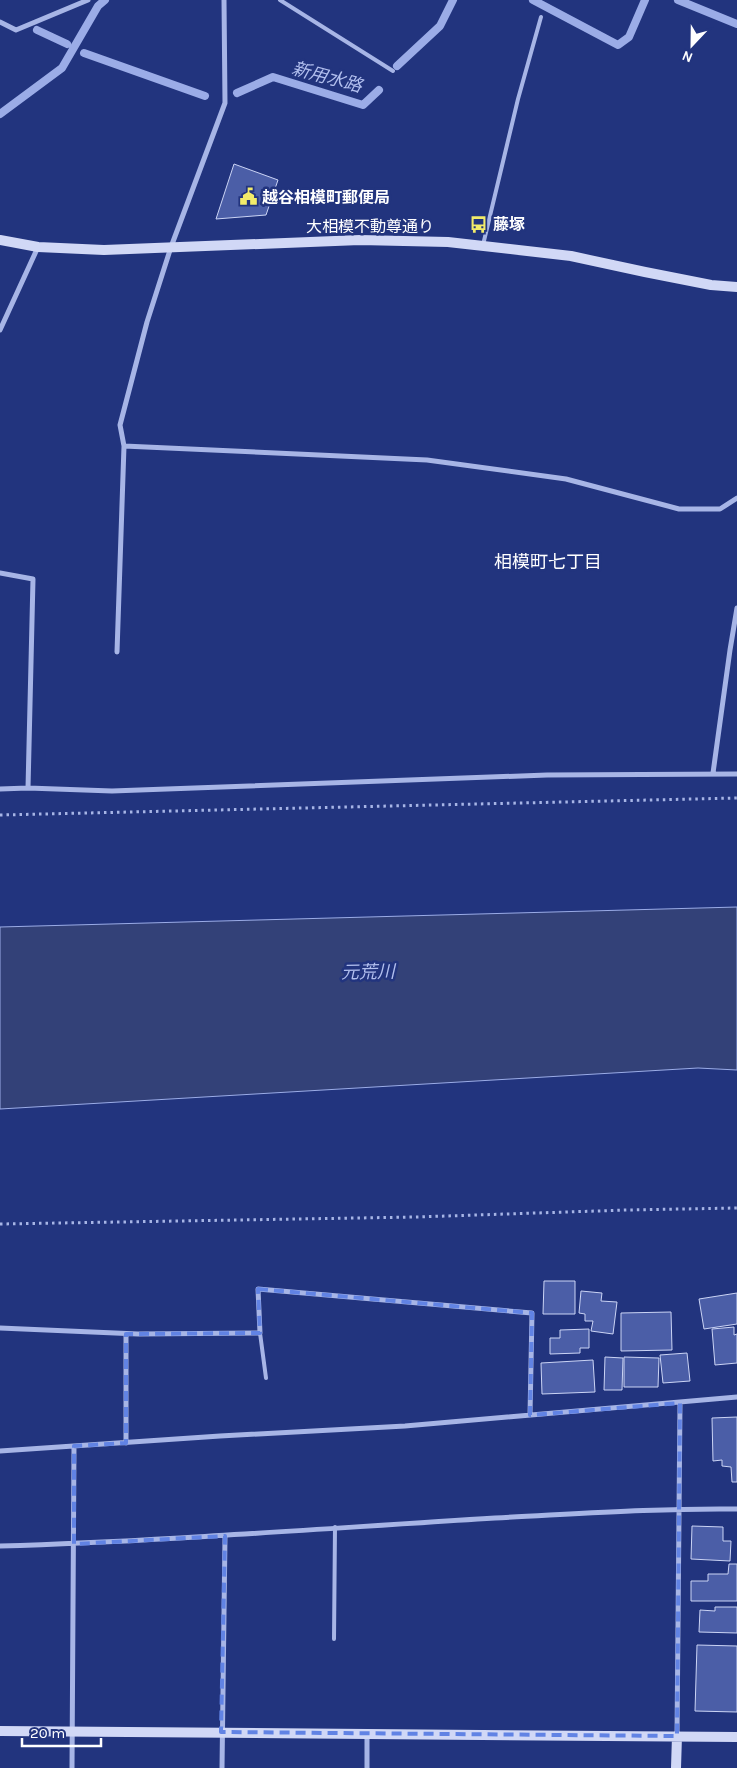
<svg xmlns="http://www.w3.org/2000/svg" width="737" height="1768" font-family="Karla,'Noto Sans JP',sans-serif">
<rect width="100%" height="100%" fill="#22347e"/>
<path fill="#334178" stroke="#9bace7" d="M737,907V1070L698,1068L0,1109V927Z"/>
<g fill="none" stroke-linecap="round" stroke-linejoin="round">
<path stroke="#9bace7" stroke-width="8" d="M533,0L618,45L629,37L645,0
M678,0L737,24
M37,30L67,44
M84,53L205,96
M397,66L440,26L453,0
M237,93L273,77L363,105L379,90
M0,114L62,68L98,6L105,0"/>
</g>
<path fill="#4b5ea7" stroke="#cbd4f5" d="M234,164L278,180L266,215L216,219Z
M544,1281H575V1314H543Z
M581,1291L602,1293L601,1301L617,1302L613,1334L591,1331L593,1321H585V1314L579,1313Z
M737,1293V1324L704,1329L699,1299Z
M671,1312L672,1350L621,1351V1313Z
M734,1327V1335L737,1334V1363L715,1365L712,1329Z
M589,1329V1348H580V1353L550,1354V1338H560V1330Z
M687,1353L690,1381L663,1383L660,1355Z
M605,1357L623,1358L622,1390H604Z
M624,1357L659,1358L658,1387H624Z
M593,1360L595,1392L542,1394L541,1363Z
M737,1417V1482H732L731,1467L722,1466V1460L713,1461L712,1418Z
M692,1526L723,1527V1541H731L730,1561L691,1559Z
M729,1564H737V1601H691V1581H708V1574H728Z
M715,1607H737V1633L699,1632L700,1610L715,1611Z
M697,1645L737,1646V1712L695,1711Z"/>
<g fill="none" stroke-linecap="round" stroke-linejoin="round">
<path stroke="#a7b5e6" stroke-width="3" stroke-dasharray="2.5 4" stroke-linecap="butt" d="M0,815L737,798
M0,1224L416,1217L627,1210L737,1208"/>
<path stroke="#a7b5e6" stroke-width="4" d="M280,0L393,71
M483,245L518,99L541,17
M260,1333L266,1378
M334,1639L335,1527"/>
<path stroke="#a7b5e6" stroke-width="5" d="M0,22L16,30L88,0
M0,330L38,247
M124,446L427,460L566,479L679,509H720L737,498
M0,573L33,579L28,788
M117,652L124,446L120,425L147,322L171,247L225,103L224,0
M713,773L730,650L737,608
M0,789L28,788L112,791L547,775L737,774
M0,1328L138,1334L260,1333L258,1289L532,1313L530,1415
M126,1334V1443
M0,1451L220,1436L405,1426L737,1397
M0,1546C165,1541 330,1528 495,1518C576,1514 656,1508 737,1509
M367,1734V1768
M677,1736L680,1403
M72,1768L74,1446
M222,1768L225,1536"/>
<path stroke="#d1d8f6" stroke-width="10" d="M0,240L38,247L104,250L360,240L448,242L571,256L645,272L711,285L737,287
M0,1731L737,1737
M676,1768L677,1736"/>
</g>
<path fill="none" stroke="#6183e4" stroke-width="4" stroke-dasharray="10 6" stroke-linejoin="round" d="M258,1289L532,1313L530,1415L680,1403L677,1736L221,1732L225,1536L74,1544V1446L126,1443V1334L260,1333Z"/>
<defs>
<symbol id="civic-bare" viewBox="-9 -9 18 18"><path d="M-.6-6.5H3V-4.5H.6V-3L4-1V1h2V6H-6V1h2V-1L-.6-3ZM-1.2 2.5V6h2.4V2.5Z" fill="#f2eb6a" stroke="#22347e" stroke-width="2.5" paint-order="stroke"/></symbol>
<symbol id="bus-bare" viewBox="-9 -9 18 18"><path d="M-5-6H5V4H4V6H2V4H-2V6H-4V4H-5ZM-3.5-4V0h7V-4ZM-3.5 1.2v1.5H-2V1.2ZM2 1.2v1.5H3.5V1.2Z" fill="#f2eb6a" stroke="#22347e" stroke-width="2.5" paint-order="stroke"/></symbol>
</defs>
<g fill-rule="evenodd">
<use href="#civic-bare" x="236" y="184" width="25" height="25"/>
<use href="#bus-bare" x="466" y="212" width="25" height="25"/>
</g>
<g text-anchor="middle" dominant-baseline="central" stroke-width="5" stroke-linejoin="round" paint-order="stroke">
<g font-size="16" font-weight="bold" fill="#fff" stroke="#22347e" text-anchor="start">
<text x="262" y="197">越谷相模町郵便局</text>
<text x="493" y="224">藤塚</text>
</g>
<g font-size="16" fill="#fff" stroke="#22347e">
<text x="370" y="226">大相模不動尊通り</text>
</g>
<g font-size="18" font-style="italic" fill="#b2bfee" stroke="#22347e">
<text transform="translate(327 77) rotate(15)">新用水路</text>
<text transform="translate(368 972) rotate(-1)">元荒川</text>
</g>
<g font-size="18" fill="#fff" stroke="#22347e">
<text x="548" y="562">相模町七丁目</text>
</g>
</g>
<g transform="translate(692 45) rotate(202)" stroke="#22347e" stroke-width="4" paint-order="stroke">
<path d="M0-4L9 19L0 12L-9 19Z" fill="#ffffff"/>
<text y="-8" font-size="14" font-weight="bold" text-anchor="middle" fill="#ffffff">N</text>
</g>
<path d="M22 1738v8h79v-8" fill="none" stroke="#ffffff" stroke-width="2.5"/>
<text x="30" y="1738" font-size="15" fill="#ffffff" stroke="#22347e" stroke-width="4" paint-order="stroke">20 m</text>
</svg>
